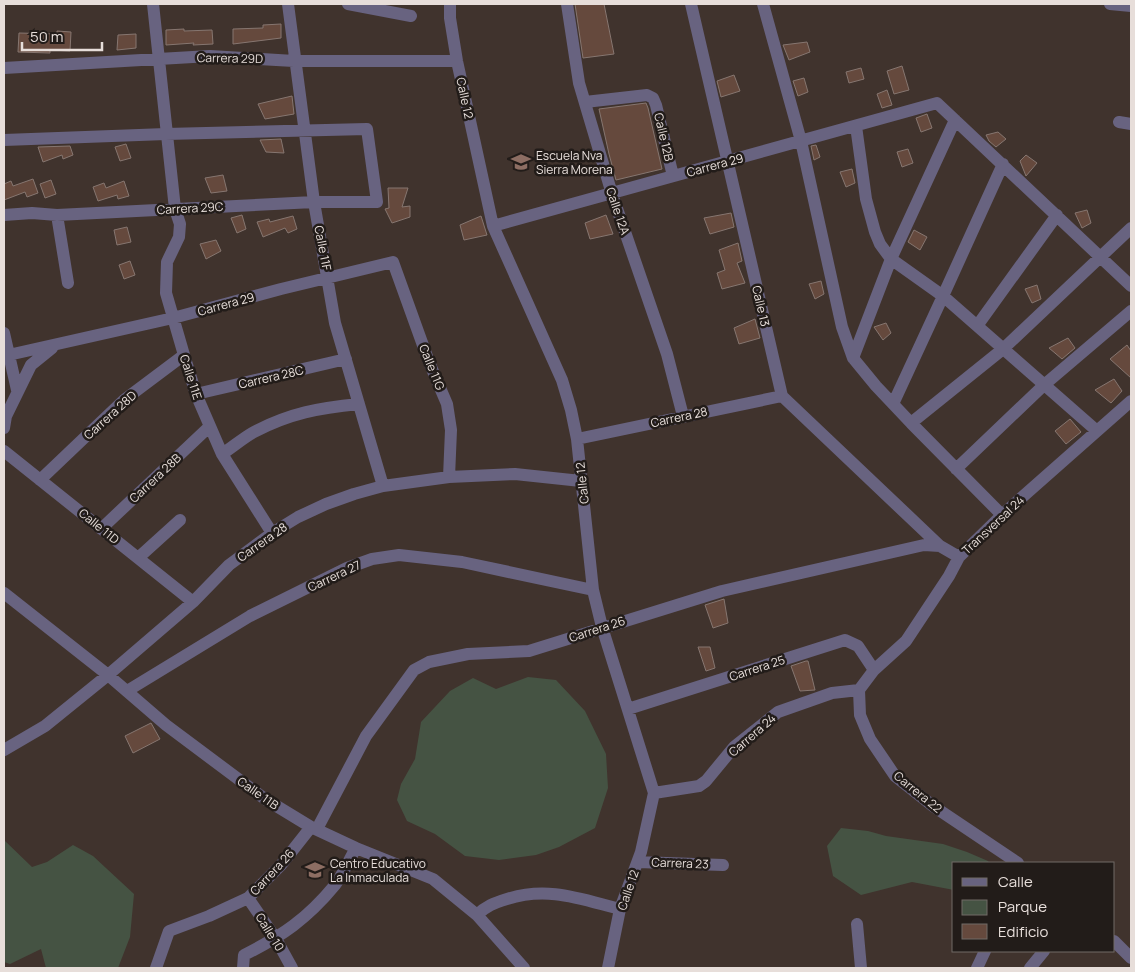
<svg xmlns="http://www.w3.org/2000/svg" width="1135" height="972" font-family="Manrope,sans-serif">
<rect width="100%" height="100%" fill="#40332d"/>
<path fill="#455343" d="M528,677L556,680L585,711L606,754L608,788L595,828L559,847L536,855L499,860L465,856L435,834L407,821L397,800L401,784L415,759L421,722L450,691L473,678L496,689Z
M841,828L868,831L886,836L943,844L967,852L988,861L989,863H954V890L912,882L861,895L833,876L827,846Z
M4,840L32,867L47,862L73,845L93,856L134,894L130,937L118,968H46L41,949L10,964L4,962Z"/>
<path fill="#65493d" stroke="#867670" d="M575,4H604L614,54L583,58Z
M281,24V38L233,44V29L263,28V25Z
M184,29V31L212,30L213,44L193,45L194,43L166,45V30Z
M57,31L71,32L70,51L50,50V53L18,52L19,33L57,34Z
M136,34V48L117,50L118,35Z
M807,42L810,52L789,60L783,45Z
M902,66L909,90L894,94L887,71Z
M861,68L864,79L849,83L846,72Z
M734,75L740,91L721,97L717,81Z
M804,78L808,92L798,96L793,81Z
M887,90L892,105L882,108L877,94Z
M292,96L294,114L265,119L258,104Z
M646,103L648,108L662,169L616,180L609,154L599,109Z
M927,114L932,128L921,132L916,118Z
M998,132L1006,139L996,147L989,141L986,135Z
M281,139L284,153L266,152L260,140Z
M126,144L131,158L120,161L115,147Z
M816,145L820,157L814,160L811,146Z
M70,146L73,155L63,159L62,155L43,162L38,147Z
M908,149L913,163L902,167L897,152Z
M1026,155L1037,163L1026,176L1020,161Z
M852,169L855,183L846,187L840,172Z
M223,175L227,191L211,193L205,178Z
M33,179L38,193L27,197L25,192L4,200V184L11,181L13,186Z
M51,180L56,194L45,198L40,184Z
M124,181L129,196L118,199L117,195L98,201L93,187L104,183L106,188Z
M388,188H408L402,207L410,206V217L392,223L385,209L389,208Z
M1087,210L1091,223L1082,228L1075,213Z
M731,213L734,227L710,234L704,218Z
M242,215L246,229L237,233L231,218Z
M606,215L613,234L590,239L585,223Z
M293,216L297,229L288,233L285,228L263,237L257,222L269,219L270,222Z
M481,216L487,235L464,240L460,225Z
M127,227L131,242L117,245L114,230Z
M914,230L927,237L920,250L908,242Z
M216,240L221,251L206,259L200,244Z
M738,243L742,261L737,263L745,283L722,289L717,273L725,270L719,250Z
M130,261L135,275L124,279L119,265Z
M821,281L824,294L815,299L809,284Z
M1037,285L1041,299L1032,303L1025,289Z
M755,319L760,338L739,344L734,328Z
M886,323L891,333L883,340L874,327Z
M1068,338L1075,348L1062,359L1049,348Z
M1127,345L1131,351V378L1110,359Z
M1114,379L1122,391L1111,403L1095,390Z
M1070,419L1081,432L1066,444L1055,431Z
M724,599L728,623L713,628L705,605Z
M698,647H710L715,668L706,671Z
M806,661H808L815,690L800,691L791,666Z
M151,723L160,739L133,753L125,736Z"/>
<g fill="none" stroke-linecap="round" stroke-linejoin="round">
<path stroke="#686380" stroke-width="12" d="M153,4L175,209L180,224L179,237L167,262L166,293L184,355L196,394L222,454L272,533
M288,4L314,202L335,323L383,486
M348,4L411,16
M450,4V18L457,61L493,226L562,380L571,410L577,439L593,590L602,627L654,793L641,852L620,909L608,968
M567,4L579,83L612,194L667,354L683,416
M691,4L782,396L940,546
M763,4L801,141L842,327L853,358L876,386L911,423L1002,515
M1110,4L1131,6
M4,68L210,56L294,61H457
M585,102L647,95L653,98L656,105L673,176
M1119,122L1131,124
M856,126L866,199L875,232L880,244L891,259L943,296L893,404
M4,140L166,134L367,129L377,202H314L57,215L32,213L4,215
M1003,164L943,296L1097,431
M57,215L68,283
M493,226L937,103L1131,286
M977,326L1057,215
M4,333L17,390
M4,356L173,318L281,289L393,262L429,362L447,404L451,430L449,477
M853,358L891,259L955,120
M196,394L346,359
M911,423L1003,349L1131,228
M4,428L6,416L31,365L52,348
M577,439L782,396
M4,451L193,602
M222,454C233,447 243,438 254,432C290,413 319,408 359,404
M956,469L1044,385L1131,311
M40,480L124,400L184,355
M101,529L209,427
M138,558L180,520
M4,593L108,675L166,725L265,799L311,827L356,848L433,879L477,915L524,968
M859,690L874,670L906,641L949,576L959,557L1002,515L1131,401
M859,690L860,715L870,739L895,776L933,806L1018,863
M127,691L250,616L347,568L372,559L399,555L462,562L593,590
M628,709L845,640L858,646L874,670
M4,750L45,726L108,675L193,602L229,565L272,533L298,517L326,504L354,494L383,486L449,477L515,474L581,481
M654,793L699,786L706,781L734,747L778,712L832,693L859,690
M317,829L366,736L414,670L429,662L468,654L529,651L722,591L924,545L940,546L959,557
M638,862L723,865
M248,898L276,939L292,968
M477,915C486,906 494,903 507,899C548,886 580,899 620,909
M857,924L861,968
M1114,941L1131,958
M156,968L169,931L209,916L248,898L281,865L311,827
M243,968L244,955C282,936 307,919 335,885C343,874 349,860 356,848
M977,968L985,951
M1030,968L1044,951"/>
</g>
<defs>
<symbol id="school-bare" viewBox="-9 -9 18 18"><path d="M0-5L7-2L0 1L-7-2ZM-4 1L0 2.5L4 1V4Q0 6-4 4Z" fill="#8d6e63" stroke="#221c19" stroke-width="2.5" paint-order="stroke"/></symbol>
</defs>
<g fill-rule="evenodd">
<use href="#school-bare" x="507" y="148" width="28" height="28"/>
<use href="#school-bare" x="301" y="856" width="28" height="28"/>
</g>
<g text-anchor="middle" dominant-baseline="central" stroke-width="5" stroke-linejoin="round" paint-order="stroke">
<g font-size="12" fill="#e7deda" stroke="#221c19">
<text transform="translate(230 58) rotate(1)">Carrera 29D</text>
<text transform="translate(465 98) rotate(78)">Calle 12</text>
<text transform="translate(664 137) rotate(77)">Calle 12B</text>
<text transform="translate(715 165) rotate(-15)">Carrera 29</text>
<text transform="translate(190 208) rotate(-3)">Carrera 29C</text>
<text transform="translate(618 211) rotate(71)">Calle 12A</text>
<text transform="translate(323 248) rotate(79)">Calle 11F</text>
<text transform="translate(226 304) rotate(-15)">Carrera 29</text>
<text transform="translate(761 306) rotate(77)">Calle 13</text>
<text transform="translate(432 367) rotate(68)">Calle 11G</text>
<text transform="translate(191 377) rotate(72)">Calle 11E</text>
<text transform="translate(271 377) rotate(-13)">Carrera 28C</text>
<text transform="translate(110 415) rotate(-42)">Carrera 28D</text>
<text transform="translate(679 417) rotate(-12)">Carrera 28</text>
<text transform="translate(155 478) rotate(-43)">Carrera 28B</text>
<text transform="translate(582 483) rotate(-96)">Calle 12</text>
<text transform="translate(993 525) rotate(-43)">Transversal 24</text>
<text transform="translate(99 526) rotate(39)">Calle 11D</text>
<text transform="translate(262 542) rotate(-35)">Carrera 28</text>
<text transform="translate(334 576) rotate(-25)">Carrera 27</text>
<text transform="translate(597 629) rotate(-18)">Carrera 26</text>
<text transform="translate(757 668) rotate(-18)">Carrera 25</text>
<text transform="translate(752 735) rotate(-41)">Carrera 24</text>
<text transform="translate(918 792) rotate(39)">Carrera 22</text>
<text transform="translate(258 793) rotate(35)">Calle 11B</text>
<text transform="translate(680 863) rotate(2)">Carrera 23</text>
<text transform="translate(272 872) rotate(-47)">Carrera 26</text>
<text transform="translate(628 890) rotate(-71)">Calle 12</text>
<text transform="translate(270 932) rotate(58)">Calle 10</text>
</g>
<g font-size="12" fill="#e7deda" stroke="#221c19" text-anchor="start">
<text x="536" y="155">Escuela Nva<tspan x="536" dy="14">Sierra Morena</tspan></text>
<text x="330" y="863">Centro Educativo<tspan x="330" dy="14">La Inmaculada</tspan></text>
</g>
</g>
<rect width="1135" height="972" fill="none" stroke="#e7deda" stroke-width="10"/>
<rect x="952" y="862" width="162" height="90" fill="#221c19" stroke="#716a66"/>
<rect x="962" y="878" width="25" height="8" fill="#686380" stroke="#716a66"/>
<text x="998" y="887" font-size="15" fill="#e7deda">Calle</text>
<rect x="962" y="900" width="25" height="15" fill="#455343" stroke="#716a66"/>
<text x="998" y="912" font-size="15" fill="#e7deda">Parque</text>
<rect x="962" y="924" width="25" height="15" fill="#65493d" stroke="#716a66"/>
<text x="998" y="937" font-size="15" fill="#e7deda">Edificio</text>
<path d="M22 42v8h80v-8" fill="none" stroke="#e7deda" stroke-width="2.5"/>
<text x="30" y="42" font-size="15" fill="#e7deda" stroke="#221c19" stroke-width="4" paint-order="stroke">50 m</text>
</svg>
